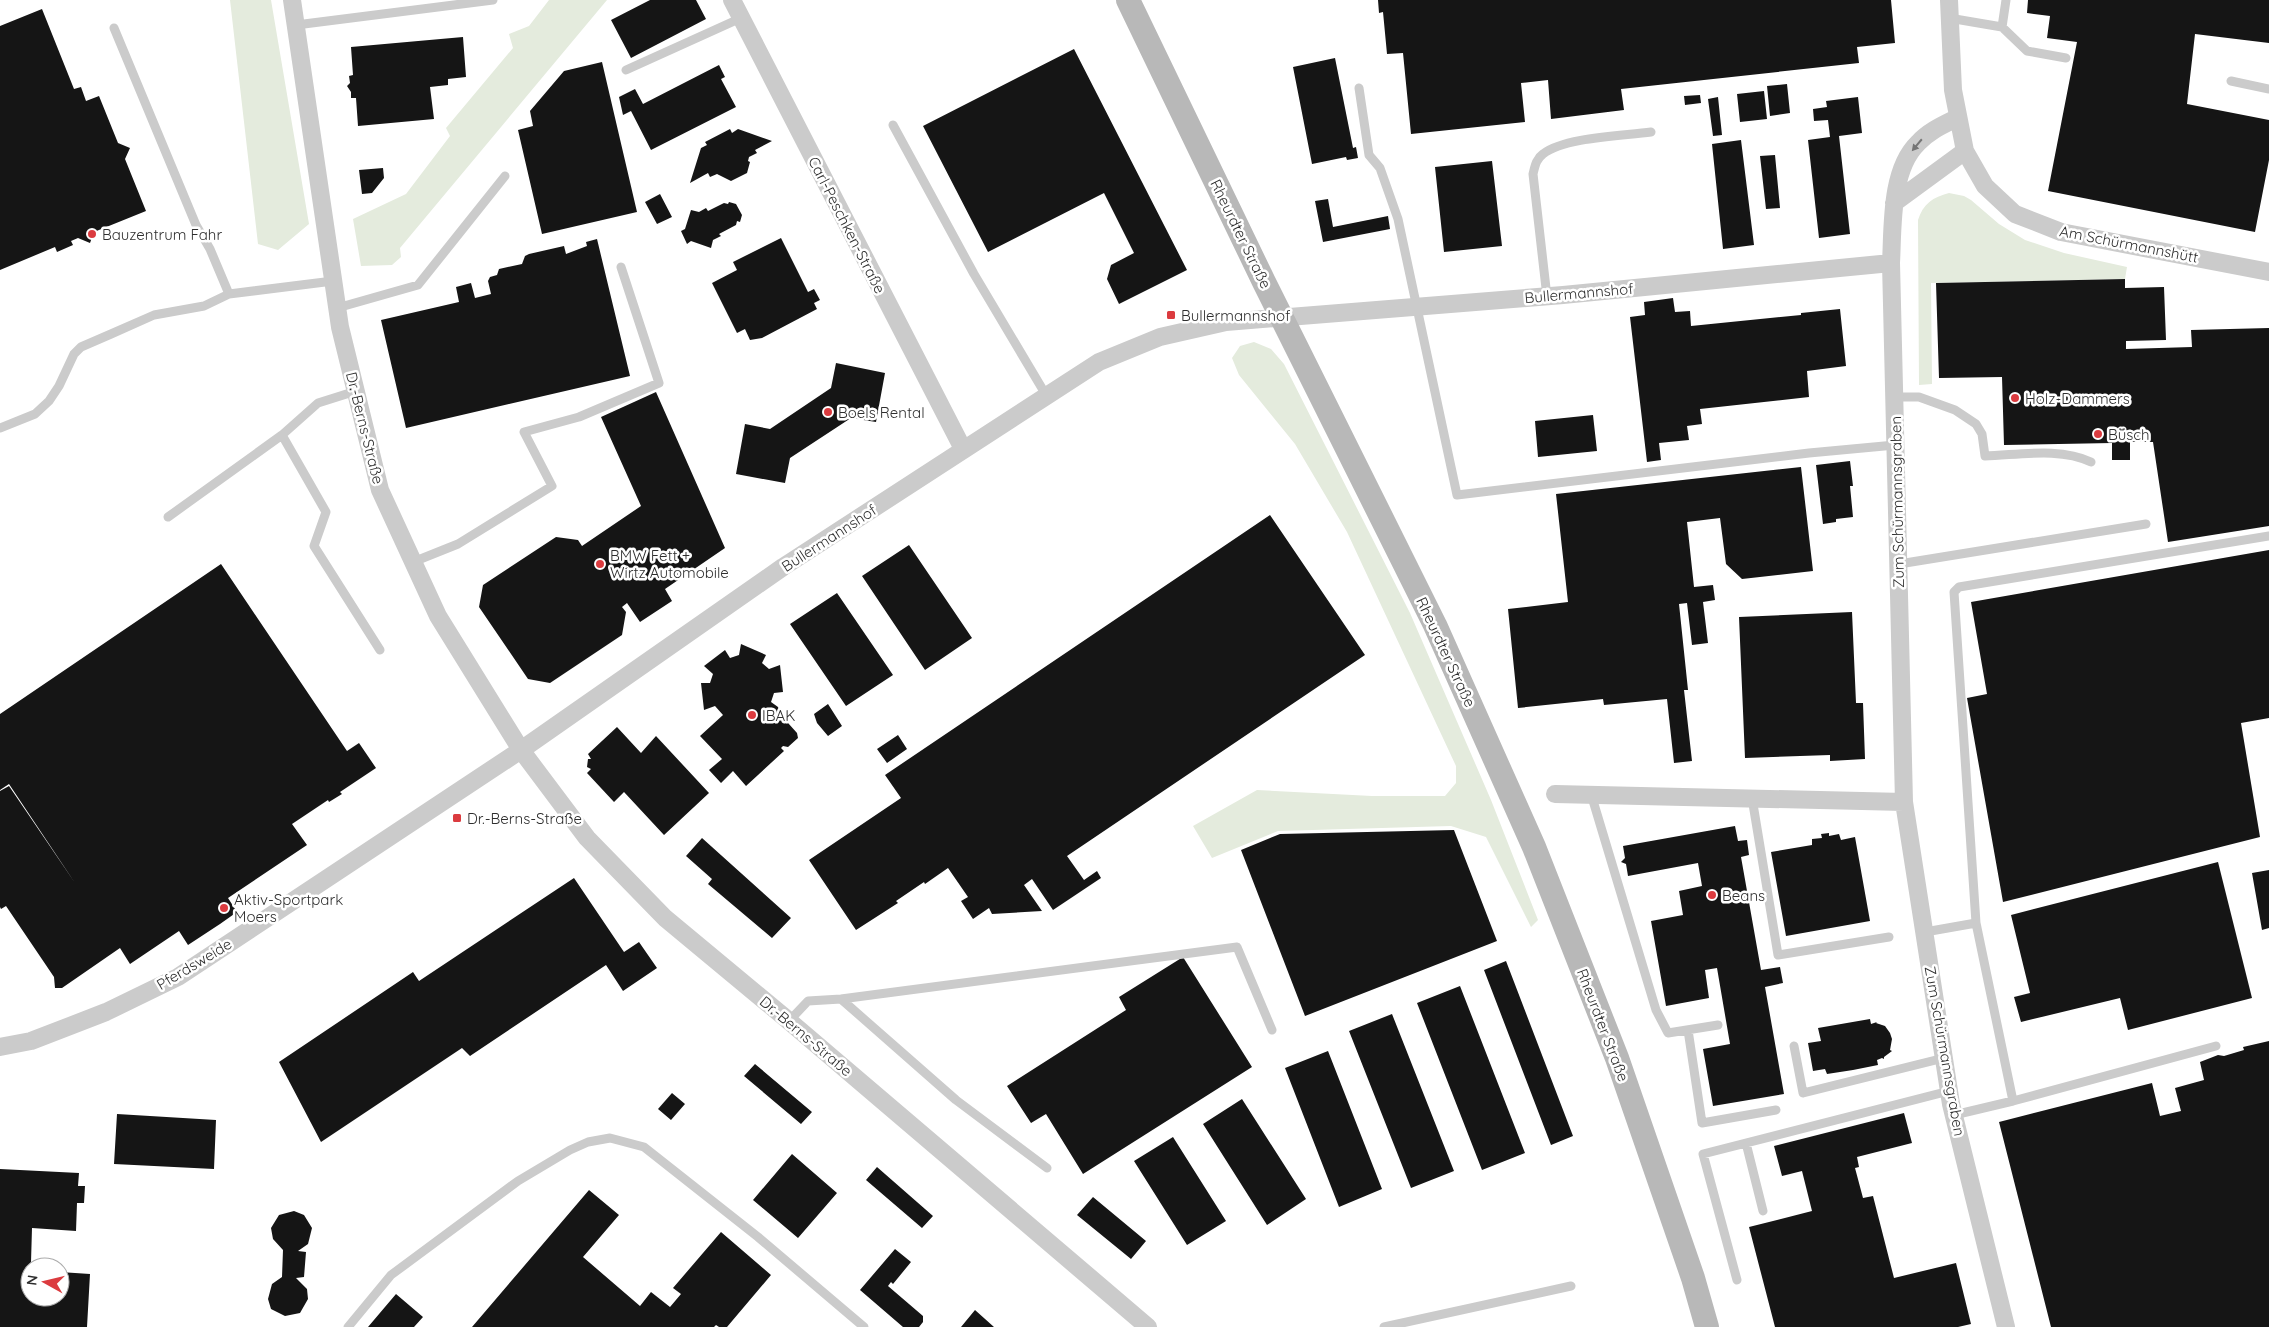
<svg xmlns="http://www.w3.org/2000/svg" width="2269" height="1327" font-family="Quicksand,sans-serif">
<rect width="100%" height="100%" fill="#fff"/>
<path fill="#e4ebdd" d="M230,0H271L309,224L278,250L258,244Z
M549,0H607L400,248L401,257L392,265L361,266L353,219L406,194L450,136L446,128L513,48L509,34L529,26Z
M1949,193L1964,196L1971,200L1999,224L2025,240L2064,253L2127,267L2125,279L1931,283L1932,384L1919,385L1918,220C1923,204 1933,197 1949,193Z
M1254,342L1271,349L1284,364L1410,613L1491,800L1538,920L1531,927L1486,837L1451,826L1278,831L1212,858L1193,826L1257,790L1372,796H1445L1456,783V766L1347,532L1295,444L1239,375L1232,358L1240,346Z"/>
<path fill="#151515" d="M650,0H696L706,19L631,58L611,20Z
M1378,0H1891L1895,43L1857,47L1859,63L1621,89L1624,110L1551,119L1548,80L1521,83L1525,122L1411,134L1403,53L1387,54L1383,12L1379,13Z
M2028,0H2269V43L2195,34L2187,104L2269,120V160L2255,232L2048,191L2077,42L2047,38L2050,16L2027,13Z
M42,9L74,89L81,87L86,101L99,96L118,143L130,148L125,159L146,211L94,232L90,243L78,238L71,241L73,245L57,252L55,247L0,270V26Z
M463,37L466,77L448,79V85L430,87L434,119L358,126L356,98H351V92L347,86L350,83L349,76L353,75L351,47Z
M1074,49L1187,270L1119,304L1107,279L1111,265L1134,253L1104,193L988,252L923,126Z
M1335,58L1353,148L1356,147L1358,158L1347,160L1346,157L1312,164L1293,67Z
M602,62L637,212L542,234L518,130L533,126L530,111L564,71Z
M719,65L725,77L721,79L736,107L651,150L631,111L623,115L619,97L635,89L643,104Z
M1787,84L1790,113L1770,116L1767,86Z
M1764,91L1767,119L1740,122L1737,94Z
M1700,95L1701,103L1685,105L1684,96Z
M1718,97L1722,135L1713,136L1708,99Z
M1858,97L1862,133L1839,136L1850,234L1819,238L1808,140L1830,137L1828,120L1814,121L1813,109L1827,107L1826,101Z
M730,129L732,133L738,129L772,141L755,150L757,153L749,157L748,161L750,162L747,173L731,181L717,174L710,177L708,173L690,183L701,148L707,145L705,142Z
M1741,140L1754,245L1723,249L1712,144Z
M1775,155L1780,208L1766,209L1760,156Z
M1492,161L1502,246L1444,252L1435,167Z
M383,168L384,178L372,193L362,194L359,170Z
M660,194L672,217L657,224L645,202Z
M1328,199L1333,227L1388,216L1390,229L1323,242L1315,201Z
M729,202L736,204L742,215L740,222L737,221L736,225L719,234L721,236L713,240L711,248L691,241L687,244L681,231L685,229L691,210L699,212L706,208L708,211L724,203L728,204Z
M781,238L808,292L814,289L820,300L814,303L817,309L762,338L750,340L745,329L737,333L712,283L737,270L733,262Z
M597,239L630,376L406,428L381,320L459,302L456,287L471,283L475,298L491,294L488,281L490,277L497,275L499,269L522,264L525,256L529,254L564,246L566,254L587,246L586,242Z
M2125,279V288L2164,287L2166,340L2126,341V349L2192,347L2191,330L2269,328V526L2168,542L2153,442H2130V460H2112V443L2004,445L2002,377L1939,378L1936,283Z
M1673,298L1675,312L1690,311L1691,326L1801,315V313L1840,309L1846,366L1807,371L1809,397L1700,409L1702,424L1687,426L1689,440L1659,443L1661,460L1647,462L1630,317L1645,315L1644,302Z
M836,363L885,373L876,422L851,418L790,458L785,483L736,474L745,424L770,429L831,388Z
M656,392L725,548L665,589L672,601L640,622L627,603L622,607L626,612L622,635L550,683L528,679L479,607L483,585L556,537L578,540L582,546L641,506L601,417Z
M1593,415L1597,451L1538,457L1535,421Z
M1850,461L1853,486H1850L1853,517L1836,519V522L1823,524L1816,465Z
M1801,467L1813,571L1742,579L1726,564L1720,518L1687,522L1694,587L1713,585L1715,600L1703,602L1708,643L1692,645L1687,603L1679,604L1688,690H1684L1692,761L1674,763L1667,699L1604,705L1603,699L1518,708L1508,609L1568,602L1556,494Z
M1270,515L1365,655L1067,856L1084,880L1097,871L1101,878L1053,910L1032,879L1024,885L1042,911L992,914L989,908L973,919L961,901L968,897L948,868L925,884L924,882L896,901L898,903L856,930L809,860L901,798L885,775Z
M909,545L972,638L925,670L862,576Z
M2269,550V718L2241,723L2260,837L2003,902L1967,698L1987,694L1971,602Z
M221,564L347,751L359,743L376,768L340,792L342,794L329,802L328,800L292,824L307,845L228,898L237,912L220,924L188,945L179,931L130,964L120,948L62,988H55L54,977L6,906L1,909L0,907V791L9,786L75,883L9,784L0,790V714Z
M837,593L893,675L846,706L790,624Z
M1852,612L1856,703H1863L1865,759L1830,761V755L1745,758L1739,617Z
M741,644L766,655L762,663L769,669L780,665L783,692L774,693L771,702L778,707L780,714L797,733L798,738L788,747L783,746L781,748L784,751L746,786L733,771L721,783L709,770L722,759L700,736L723,715L715,706L704,710L701,683H710L713,674L704,666L725,650L730,658L739,655Z
M828,704L842,726L828,736L817,723L814,714Z
M617,727L641,753L656,736L709,793L664,835L624,792L614,802L587,773L591,769L587,767L588,759H591L588,754Z
M898,735L907,749L887,763L877,749Z
M1735,826L1738,841L1747,840L1749,855L1741,857L1761,970L1780,967L1783,983L1765,987L1784,1094L1713,1106L1703,1049L1730,1044L1717,968L1705,970L1709,998L1666,1006L1651,921L1683,915L1679,891L1702,886L1698,863L1628,876L1626,864L1621,862L1625,858L1623,846Z
M1454,830L1497,941L1305,1016L1241,850L1280,834Z
M1829,833V836L1839,834L1841,840L1855,837L1870,921L1786,936L1771,852L1812,845V839L1822,838L1821,834Z
M702,838L791,918L772,938L708,884L712,879L686,856Z
M2218,862L2252,998L2128,1030L2120,998L2021,1022L2014,997L2030,993L2011,915Z
M2269,870V928L2262,930L2252,873Z
M574,878L624,952L639,942L657,968L623,991L606,965L470,1056L462,1048L321,1142L279,1062L413,972L419,981Z
M1183,957L1252,1067L1083,1174L1046,1114L1031,1123L1007,1086L1126,1010L1119,997Z
M1506,961L1573,1136L1551,1145L1484,970Z
M1460,986L1525,1153L1482,1170L1417,1003Z
M1392,1014L1454,1171L1411,1188L1349,1031Z
M1870,1019L1871,1024L1877,1022L1876,1023L1885,1026L1890,1033L1892,1039L1890,1050L1892,1051L1884,1057V1059L1882,1058L1877,1060L1878,1065L1853,1070L1827,1074L1825,1069L1813,1071L1808,1043L1821,1041L1818,1028Z
M2269,1041V1327H2051L1999,1122L2152,1083L2160,1116L2181,1111L2175,1088L2204,1080L2200,1062L2218,1055L2224,1056L2244,1050L2243,1047Z
M1328,1051L1382,1189L1339,1207L1285,1068Z
M755,1064L812,1112L801,1124L744,1076Z
M672,1093L685,1104L671,1120L658,1109Z
M1242,1099L1306,1199L1267,1225L1203,1124Z
M1904,1113L1912,1143L1857,1157L1859,1167L1855,1168L1863,1198L1873,1196L1894,1278L1956,1263L1971,1324L1958,1327H1775L1749,1227L1812,1211L1802,1171L1782,1176L1774,1146Z
M117,1114L216,1120L214,1169L114,1164Z
M1173,1137L1226,1221L1187,1245L1134,1161Z
M792,1154L837,1193L798,1238L753,1200Z
M877,1167L933,1216L922,1228L866,1180Z
M0,1169L79,1173L78,1186H85L84,1203H77L76,1231L32,1228L30,1297H60V1272L90,1274L87,1327H0Z
M589,1190L619,1215L583,1257L640,1306L651,1292L670,1307L681,1294L673,1288L721,1232L771,1275L727,1327H719L716,1325L714,1327H472Z
M1093,1197L1146,1241L1131,1259L1077,1215Z
M294,1211L304,1215L312,1228L308,1244L298,1251L306,1252L304,1277L296,1278L307,1289L308,1299L300,1313L285,1316L271,1309L268,1299L272,1284L282,1277L283,1250L273,1239L271,1228L279,1215Z
M895,1249L911,1262L893,1284L891,1282L888,1286L923,1316V1322L919,1327H903L860,1290Z
M396,1294L423,1317L414,1327H368Z
M975,1310L994,1327H961Z"/>
<g fill="none" stroke-linecap="round" stroke-linejoin="round">
<path stroke="#cbcbcb" stroke-width="9" d="M1949,18L2002,27L2027,51L2066,58
M296,25L493,0
M2002,27L2006,0
M114,28L196,225L210,249L229,294
M626,70L741,18
M2231,81L2269,89
M1359,88L1369,155L1380,168L1398,219L1457,495L1809,453L1895,445
M893,125L974,274L1046,395
M1547,297L1533,174C1535,166 1536,159 1543,154C1565,137 1623,136 1651,132
M337,308L418,285L505,176
M356,391L318,403L282,435L326,512L314,546L380,650
M1894,397H1919L1955,410L1976,424L1982,434L1985,456C2019,455 2060,447 2091,462
M0,428L35,414L49,401L59,386L74,354L81,347L111,334L154,315L204,306L229,294L333,281
M168,517L282,435
M413,562L458,544L552,486L524,432L579,417L659,383L621,267
M1899,564L2146,524
M1591,794L1656,1010L1668,1033L1718,1025
M1752,798L1778,955L1889,937
M1925,932L1976,923L1954,592L1959,587L2269,536
M841,999L956,1100L1047,1168
M789,1021L808,1001L841,999L1237,947L1272,1030
M1688,1030L1702,1123L1776,1110
M1794,1046L1803,1093L1944,1058
M2013,1101L2216,1046
M1954,1115L2013,1101L1976,923
M1746,1143L1763,1211
M1737,1280L1703,1154L1949,1091
M348,1327L391,1275L518,1181L570,1150L588,1142L610,1138L644,1147L758,1237L864,1327
M1384,1327L1571,1286"/>
<path stroke="#cbcbcb" stroke-width="18" d="M292,0L340,327L380,490L438,616L521,750L587,838L665,918L789,1021L1148,1327
M732,0L963,449
M1949,0L1953,90L1965,151L1985,186L2015,214L2061,232L2269,272
M1957,118C1943,125 1929,131 1918,143C1890,170 1893,227 1891,263L1904,802L1951,1104L2006,1327
M1894,203L1965,151
M1555,794L1904,802
M0,1047L31,1041L106,1012L178,977L521,750L783,567L1099,362L1160,337L1226,322L1563,295L1891,263"/>
<path stroke="#b8b8b8" stroke-width="24" d="M1128,0L1264,282L1435,625L1534,847L1617,1058L1693,1278L1707,1327"/>
</g>
<defs><path id="oneway-solid" d="M-6-.8H1V-3.2L6.5 0L1 3.2V.8H-6Z" transform="scale(1.25)"/></defs>
<use fill="#757575" href="#oneway-solid" transform="translate(1917 145) rotate(130)"/>
<g fill="#db3b3f" stroke="#fff" stroke-width="2">
<circle cx="92" cy="234" r="5"/>
<rect x="1166" y="310" width="10" height="10" rx="2.5"/>
<circle cx="2015" cy="398" r="5"/>
<circle cx="828" cy="412" r="5"/>
<circle cx="2098" cy="434" r="5"/>
<circle cx="600" cy="564" r="5"/>
<circle cx="752" cy="715" r="5"/>
<rect x="452" y="813" width="10" height="10" rx="2.5"/>
<circle cx="1712" cy="895" r="5"/>
<circle cx="224" cy="908" r="5"/>
</g>
<g text-anchor="middle" dominant-baseline="central" stroke-width="5" stroke-linejoin="round" paint-order="stroke">
<g font-size="15" fill="#2e2e2e" stroke="#fff">
<text transform="translate(847 225) rotate(63)">Carl-Peschken-Straße</text>
<text transform="translate(1241 234) rotate(64)">Rheurdter Straße</text>
<text transform="translate(2129 244) rotate(11)">Am Schürmannshütt</text>
<text transform="translate(1579 293) rotate(-5)">Bullermannshof</text>
<text transform="translate(365 428) rotate(76)">Dr.-Berns-Straße</text>
<text transform="translate(1897 502) rotate(-91)">Zum Schürmannsgraben</text>
<text transform="translate(829 538) rotate(-33)">Bullermannshof</text>
<text transform="translate(1446 652) rotate(65)">Rheurdter Straße</text>
<text transform="translate(194 964) rotate(-31)">Pferdsweide</text>
<text transform="translate(1603 1025) rotate(69)">Rheurdter Straße</text>
<text transform="translate(806 1036) rotate(40)">Dr.-Berns-Straße</text>
<text transform="translate(1945 1051) rotate(80)">Zum Schürmannsgraben</text>
</g>
<g font-size="15" fill="#2e2e2e" stroke="#fff" text-anchor="start">
<text x="102" y="234">Bauzentrum Fahr</text>
<text x="1181" y="315">Bullermannshof</text>
<text x="2025" y="398">Holz-Dammers</text>
<text x="838" y="412">Boels Rental</text>
<text x="2108" y="434">Büsch</text>
<text x="610" y="555">BMW Fett +<tspan x="610" dy="17">Wirtz Automobile</tspan></text>
<text x="762" y="715">IBAK</text>
<text x="467" y="818">Dr.-Berns-Straße</text>
<text x="1722" y="895">Beans</text>
<text x="234" y="899">Aktiv-Sportpark<tspan x="234" dy="17">Moers</tspan></text>
</g>
</g>
<g transform="translate(45 1282) rotate(278)"><circle r="24" fill="#ffffff" stroke="#ababab"/>
<path d="M0-4L9 19L0 12L-9 19Z" fill="#db3b3f"/>
<text y="-8" font-size="14" font-weight="bold" text-anchor="middle" fill="#2e2e2e">N</text>
</g>
</svg>
